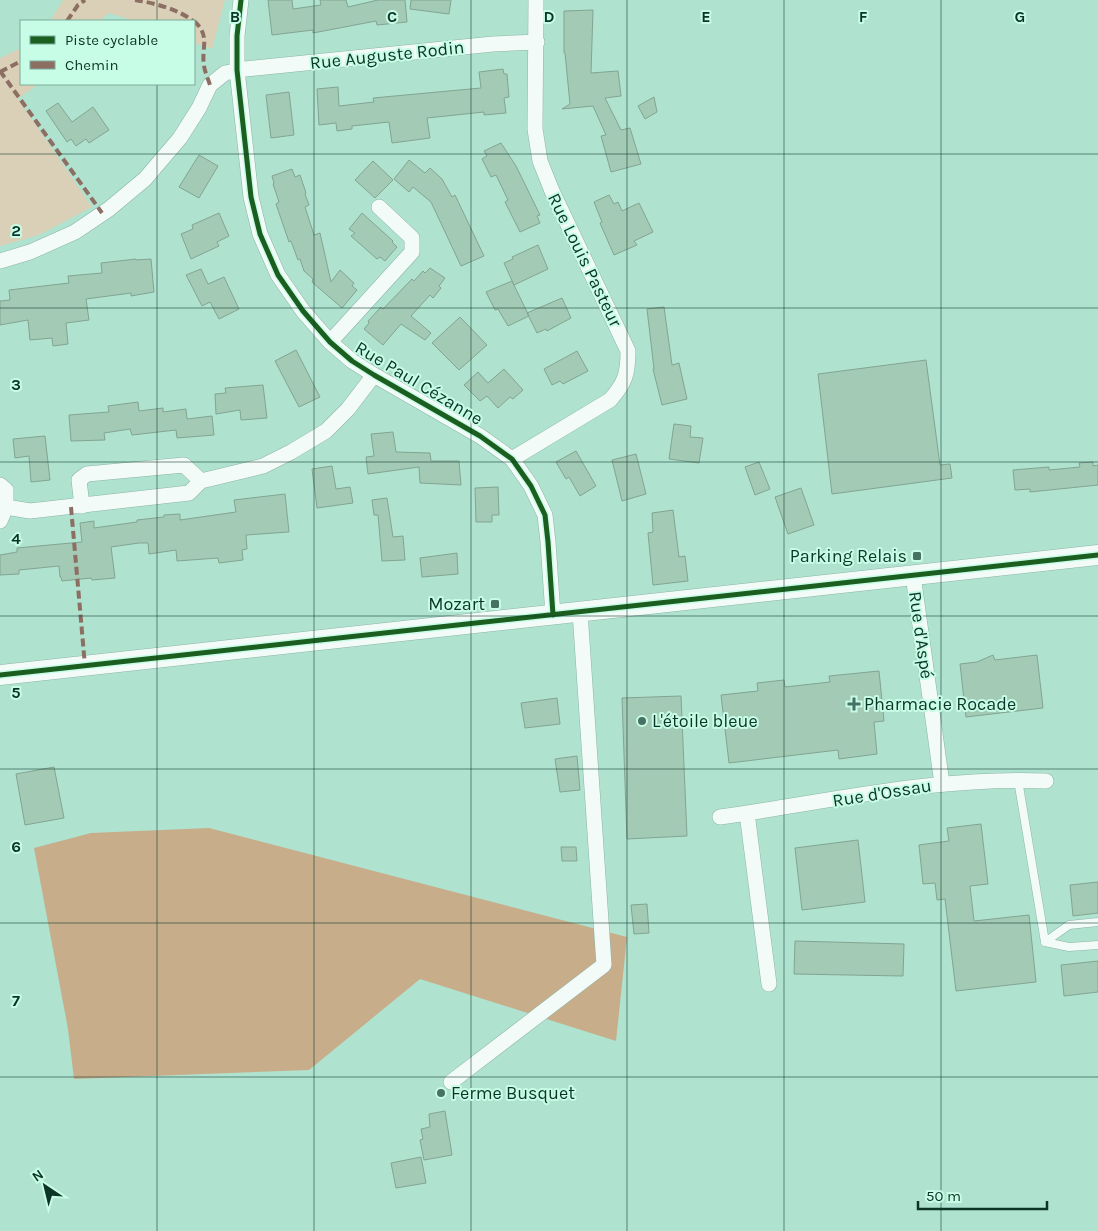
<svg xmlns="http://www.w3.org/2000/svg" width="1098" height="1231" font-family="Karla,sans-serif">
<rect width="100%" height="100%" fill="#afe2cf"/>
<path fill="#dad0b7" d="M63,0H225L212,49L194,43V21H134L109,13L99,21H50Z
M21,48V84H38L18,99L92,207L39,235L0,246V58Z"/>
<path fill="#c7ad8a" d="M209,828L627,937L616,1041L420,979L309,1070L74,1079L68,1029L34,848L91,833Z"/>
<path fill="#a3cab4" stroke="#82a592" d="M268,0H292L293,9L321,5L320,0H346L348,7L378,0H405L407,22L377,25L376,21L313,33V30L272,35Z
M411,0H451L449,14L410,9Z
M593,10L591,73L618,71L621,96L605,98L621,130L630,128L641,164L611,172L601,136L606,135L593,106L562,109L570,104L565,53H564V11Z
M503,69L504,74H507L509,97L504,98L506,113L484,115V112L427,118L430,138L392,143L389,122L352,126V129L337,131L336,123L319,125L317,89L338,87L339,106L374,102L373,98L481,88L479,72Z
M289,92L294,135L271,138L266,95Z
M654,97L657,112L645,119L638,106Z
M58,103L72,122L93,107L109,130L89,143L86,139L76,146L71,139L67,142L46,111Z
M501,143L516,166L540,215L537,216L540,223L520,232L505,202L508,200L496,175L491,177L482,159L487,156L484,151Z
M199,155L218,166L199,198L179,187Z
M409,160L425,173L430,168L442,179L452,197L455,195L484,256L461,266L431,202L413,187L409,192L394,179Z
M373,161L393,180L375,198L355,180Z
M292,169L295,177L300,175L306,193L305,194L309,205L305,207L314,235L320,233L331,282L340,270L354,283L352,286L357,290L342,308L312,282L313,279L304,271L300,259L298,260L291,241L289,242L276,204L279,202L273,184L274,183L272,176Z
M609,195L614,204L618,202L622,211L639,203L653,232L634,241L637,245L614,255L600,223L602,222L594,202Z
M219,213L229,236L217,242L219,246L191,259L181,234L193,229L192,225Z
M362,213L393,241L392,242L397,247L385,261L380,257L377,259L351,236L355,233L349,229Z
M538,245L548,269L514,285L504,263L513,259L512,257Z
M136,259V260L151,259L154,292L131,296V293L86,299L89,320L66,323L68,344L53,346L52,338L30,340L28,320L0,325V301L10,300L9,290L69,283L68,276L102,273L101,263Z
M430,268L445,278L439,286L441,288L433,298L430,295L411,316L431,333L425,340L401,324L383,345L364,329L369,323L368,321L381,307L383,309L412,279L414,281L423,271L425,273Z
M201,269L208,284L224,277L239,309L219,319L210,302L202,306L186,275Z
M512,281L529,316L508,326L498,309L495,310L486,292Z
M562,298L571,318L547,331L546,329L537,333L527,313Z
M664,307L672,365L679,363L687,399L662,405L653,369H654L647,309Z
M460,317L487,345L459,370L432,343Z
M296,350L320,397L299,407L275,361Z
M577,351L588,371L563,384L560,381L552,385L544,369Z
M926,360L940,465L950,464L952,478L832,494L818,374Z
M504,369L523,390L513,399L510,397L498,408L487,396L480,401L464,385L478,372L488,383Z
M263,385L267,418L241,420L240,410L216,414L215,394L226,393L225,388Z
M138,402L139,411L163,408V412L186,409L187,419L212,416L214,435L177,438L176,430L132,435L130,429L104,433L105,440L71,441L69,415L109,412L108,406Z
M674,424L691,426L690,437L703,438L699,463L669,459Z
M393,432L396,452L430,453L431,461H459L461,485L420,483L419,467L368,474L366,457L374,456L371,434Z
M45,436L50,480L31,482L29,456L15,458L13,439Z
M576,451L596,486L580,496L569,477L566,479L556,462Z
M636,454L646,494L622,501L612,460Z
M759,462L770,489L755,495L745,467Z
M1093,462V466L1098,465V485L1030,492V489L1015,490L1013,470L1049,467V470L1080,467L1079,463Z
M332,466L336,489L350,487L353,503L317,508L312,469Z
M498,487L499,515H492V522H476L475,488Z
M801,488L814,525L788,534L775,497Z
M285,494L289,532L246,535L247,549L242,550L243,560L219,563L218,558L177,561L176,550L149,554L148,543H139L111,547L115,578L92,580L91,578L62,581L61,577H60L59,566L19,570V574L0,575V555L17,552V548L82,542L80,523L94,521V528L137,522V520L164,517V515L180,514V520L236,512L234,500Z
M387,498L393,537L403,536L405,560L382,561L378,515H374L372,500Z
M673,510L679,557L685,556L688,581L653,585L648,533L653,532L652,513Z
M457,553L458,574L422,577L420,558Z
M993,655L995,660L1037,655L1043,708L966,717L960,664L977,662Z
M879,671L884,721L874,722L877,754L839,759L838,750L729,763L721,695L758,691L757,683L784,680L785,687L830,682L829,676Z
M681,696L687,836L627,839L622,698Z
M557,698L560,724L525,728L521,703Z
M577,756L580,790L560,792L555,759Z
M54,767L64,818L25,825L16,774Z
M981,824L988,884L970,886L974,921L1029,915L1036,982L956,991L945,899L937,900L935,883L923,884L919,845L949,841L947,828Z
M858,840L865,902L802,910L795,848Z
M561,847H576L577,861H562Z
M1098,882V913L1073,916L1070,885Z
M647,904L649,933L634,934L631,905Z
M795,941L904,944L903,976L794,974Z
M1098,961V992L1064,996L1061,965Z
M445,1111L452,1155L424,1160L420,1140L423,1139L421,1129L430,1127L429,1114Z
M421,1157L426,1183L396,1188L391,1163Z"/>
<g fill="none" stroke-linecap="round" stroke-linejoin="round">
<defs>
<path id="service" d="M1018,780L1045,942
M1045,942L1069,925L1098,922
M1045,942L1069,947L1098,945"/>
<path id="minor" d="M241,0L237,36V70L251,197L260,234L278,275L303,311L330,342L352,361L374,375L480,436L512,459L531,486L545,515L548,542L553,615
M0,261L30,252L75,232L109,209L145,179L180,138L199,108L210,85L225,73L245,69L493,44L537,42
M330,342L412,252V238L379,207
M512,459L610,400C625,383 628,374 628,351L552,191L540,161L535,129L536,0
M0,485L6,490V507L0,521
M82,506L79,480L87,474L184,465L201,481
M6,507L30,511L189,493L201,481L263,466L291,452L326,431L348,409L374,375
M913,575L942,784
M747,813L769,984
M720,817C827,802 937,776 1046,781
M451,1082L604,965L580,612"/>
<path id="secondary" d="M0,675L1098,555"/>
</defs>
<use href="#service" stroke="#8cb5a6" stroke-width="9"/>
<use href="#minor" stroke="#8cb5a6" stroke-width="16"/>
<use href="#secondary" stroke="#8cb5a6" stroke-width="21"/>
<use href="#service" stroke="#f3fbf8" stroke-width="8"/>
<use href="#minor" stroke="#f3fbf8" stroke-width="15"/>
<use href="#secondary" stroke="#f3fbf8" stroke-width="20"/>
<path stroke="#8d6e63" stroke-width="4" stroke-dasharray="8 4" stroke-linecap="butt" d="M135,0C154,3 178,9 193,21
M67,21L78,5L85,0
M194,21C211,36 201,47 204,66C205,72 208,79 210,85
M0,71L102,213
M0,72L21,61
M71,507L85,666"/>
<defs>
<path id="cycleway" d="M241,0L237,36V70L251,197L260,234L278,275L303,311L330,342L352,361L374,375L480,436L512,459L531,486L545,515L548,542L553,615
M0,675L1098,555"/>
</defs>
<use href="#cycleway" stroke="#c7fce6" stroke-width="8"/>
<use href="#cycleway" stroke="#1b5e20" stroke-width="5"/>
</g>
<path fill="none" stroke="#0c3528" stroke-width="1" stroke-opacity="0.55" d="M157,0V21M314,0V1231M471,0V1231M627,0V1231M784,0V1231M941,0V1231M157,84V1231M0,154H1098M0,308H1098M0,462H1098M0,616H1098M0,769H1098M0,923H1098M0,1077H1098"/>
<g fill="#457262" stroke="#c7fce6" stroke-width="2">
<rect x="912" y="551" width="10" height="10" rx="2.5"/>
<rect x="490" y="599" width="10" height="10" rx="2.5"/>
<path d="M851.5 696.5h5v5h5v5h-5v5h-5v-5h-5v-5h5z"/>
<circle cx="642" cy="721" r="5"/>
<circle cx="441" cy="1093" r="5"/>
</g>
<g text-anchor="middle" dominant-baseline="central" stroke-width="4" stroke-linejoin="round" paint-order="stroke">
<g font-size="18" fill="#0c3528" stroke="#c7fce6">
<text transform="translate(387 55) rotate(-6)">Rue Auguste Rodin</text>
<text transform="translate(585 260) rotate(64)">Rue Louis Pasteur</text>
<text transform="translate(419 383) rotate(31)">Rue Paul Cézanne</text>
<text transform="translate(921 635) rotate(82)">Rue d'Aspé</text>
<text transform="translate(882 793) rotate(-9)">Rue d'Ossau</text>
</g>
<g font-size="18" fill="#0c3528" stroke="#c7fce6" text-anchor="start">
<text x="907" y="556" text-anchor="end">Parking Relais</text>
<text x="485" y="604" text-anchor="end">Mozart</text>
<text x="864" y="704">Pharmacie Rocade</text>
<text x="652" y="721">L'étoile bleue</text>
<text x="451" y="1093">Ferme Busquet</text>
</g>
</g>
<g font-size="16" text-anchor="middle" font-weight="bold" fill="#0c3528" stroke="#c7fce6" stroke-width="4" stroke-linejoin="round" paint-order="stroke">
<text x="235" y="22">B</text>
<text x="392" y="22">C</text>
<text x="549" y="22">D</text>
<text x="706" y="22">E</text>
<text x="863" y="22">F</text>
<text x="1020" y="22">G</text>
<text x="16" y="236">2</text>
<text x="16" y="390">3</text>
<text x="16" y="544">4</text>
<text x="16" y="698">5</text>
<text x="16" y="852">6</text>
<text x="16" y="1006">7</text>
</g>
<rect x="20" y="20" width="175" height="65" fill="#c7fce6" stroke="#7cac9a"/>
<rect x="30" y="36" width="25" height="8" fill="#1b5e20" stroke="#7cac9a"/>
<text x="65" y="45" font-size="15" fill="#0c3528">Piste cyclable</text>
<rect x="30" y="61" width="25" height="8" fill="#8d6e63" stroke="#7cac9a"/>
<text x="65" y="70" font-size="15" fill="#0c3528">Chemin</text>
<g transform="translate(45 1186) rotate(325)" stroke="#c7fce6" stroke-width="4" paint-order="stroke">
<path d="M0-4L9 19L0 12L-9 19Z" fill="#0c3528"/>
<text y="-8" font-size="14" font-weight="bold" text-anchor="middle" fill="#0c3528">N</text>
</g>
<path d="M918 1201v8h129v-8" fill="none" stroke="#0c3528" stroke-width="2.5"/>
<text x="926" y="1201" font-size="15" fill="#0c3528" stroke="#c7fce6" stroke-width="4" paint-order="stroke">50 m</text>
</svg>
